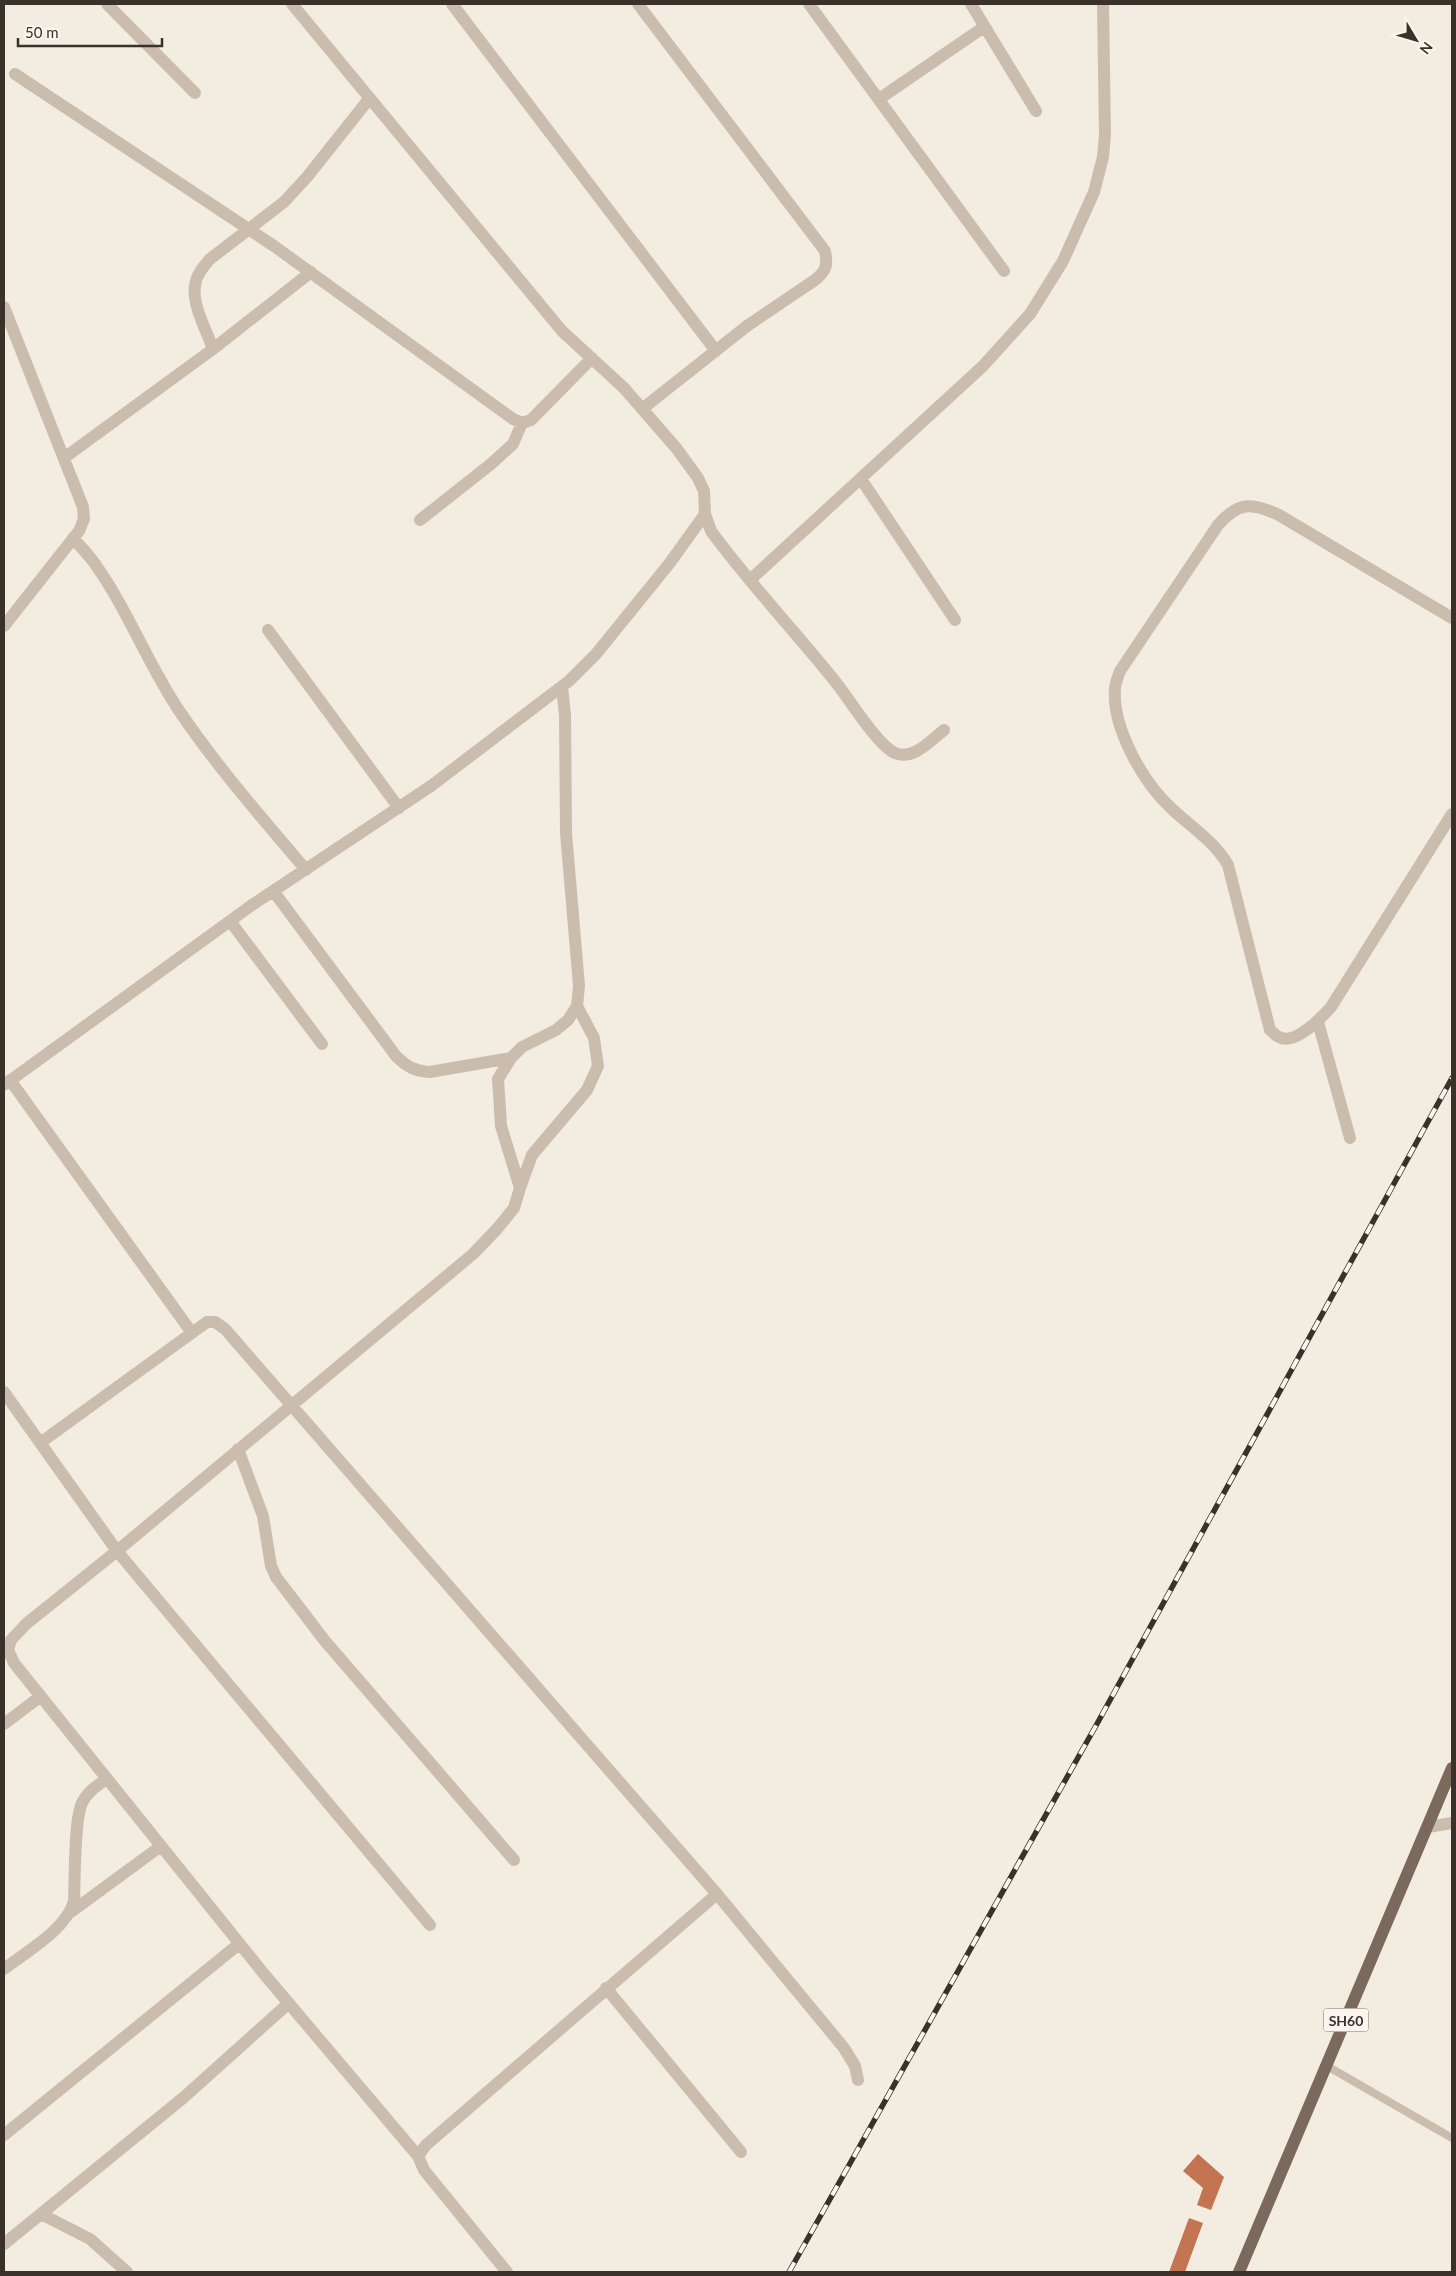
<svg xmlns="http://www.w3.org/2000/svg" width="1456" height="2276" font-family="Lato,sans-serif">
<rect width="100%" height="100%" fill="#f3ece1"/>
<path fill="#c27550" d="M1198,2154L1224,2177L1211,2210L1197,2205L1203,2188L1183,2171Z
M1189,2218L1203,2223L1185,2272H1169Z"/>
<g fill="none" stroke-linecap="round" stroke-linejoin="round">
<path stroke="#cbbdad" stroke-width="8" d="M1327,2066L1452,2138"/>
<path stroke="#cbbdad" stroke-width="12" d="M107,4L195,93
M292,4L562,331L624,388L677,449L698,478L704,491L705,514L711,531C749,583 794,630 834,680C848,697 877,745 895,753C913,761 931,740 944,730
M452,4L716,351
M638,4L825,251C828,266 826,271 815,280L747,326L642,409
M809,4L1004,271
M971,4L1036,111
M15,74L274,246L513,419L522,423L531,420L592,358
M879,99L984,27
M4,307L83,507L84,519L79,531L4,626
M213,349C207,331 192,306 195,286C196,275 204,266 210,259L284,202L307,177L369,99
M64,458L213,349L311,272
M861,479L955,620
M420,520L491,464L513,444L522,423
M73,538C80,546 89,555 95,564C128,610 148,665 180,712C218,768 263,819 306,870
M750,580L983,366L1030,314L1063,261L1094,192L1103,157L1105,135L1103,4
M1452,618L1279,515C1251,502 1238,502 1218,525L1120,671C1118,677 1115,683 1115,689C1112,728 1143,782 1171,808C1191,827 1214,841 1228,865L1270,1030C1273,1032 1276,1036 1279,1037C1295,1046 1322,1017 1331,1007L1452,814
M268,630L399,808
M274,892L396,1056C407,1067 415,1071 430,1072L511,1058
M230,921L322,1044
M1318,1022L1350,1138
M10,1080L192,1333
M4,1085L252,905L431,786L569,681L596,654L669,564L705,514
M520,1188L532,1155L587,1090L598,1066L594,1038L577,1006
M4,1392L117,1551L430,1925
M40,1443L207,1322H215L225,1329L717,1894L844,2048L855,2066L858,2080
M238,1449L263,1516L271,1566L276,1577L325,1641L514,1860
M4,1724L41,1696
M1428,1827L1452,1823
M71,1912L161,1846
M4,1969C27,1951 66,1930 74,1901C75,1879 74,1820 82,1803C87,1792 97,1786 106,1779
M606,1988L741,2152
M4,2135L239,1944
M418,2156L264,1974L14,1663L8,1650L11,1640L26,1624L117,1551L473,1254L497,1229L514,1208L520,1188L501,1126L498,1079L511,1058L522,1047L556,1030L568,1020L577,1006L579,986L566,833L565,715L562,687
M41,2214L90,2239L127,2272
M4,2244L183,2098L289,2003
M507,2272L424,2170L418,2156L426,2145L717,1894"/>
<path stroke="#7b695d" stroke-width="12" d="M1239,2272L1452,1768"/>
<defs>
<path id="rail" d="M789,2272L1098,1722L1452,1078"/>
</defs>
<use href="#rail" stroke="#3a312b" stroke-width="5.5"/>
<use href="#rail" stroke="#faf5ee" stroke-width="4" stroke-dasharray="11" stroke-linecap="butt"/>
</g>
<g text-anchor="middle" dominant-baseline="central" stroke-width="4" stroke-linejoin="round" paint-order="stroke">
<rect fill="#faf5ee" stroke="#746c66" stroke-width="1" x="1323.5" y="2008.5" width="45" height="23" rx="4"/>
<g font-size="14" font-weight="bold" fill="#3a312b">
<text x="1346" y="2020">SH60</text>
</g>
</g>
<rect width="1456" height="2276" fill="none" stroke="#3a312b" stroke-width="10"/>
<g transform="translate(1416 40) rotate(128)" stroke="#faf5ee" stroke-width="4" paint-order="stroke">
<path d="M0-4L9 19L0 12L-9 19Z" fill="#3a312b"/>
<text y="-8" font-size="14" font-weight="bold" text-anchor="middle" fill="#3a312b">N</text>
</g>
<path d="M18 38v8h144v-8" fill="none" stroke="#3a312b" stroke-width="2.5"/>
<text x="25" y="38" font-size="15" fill="#3a312b" stroke="#faf5ee" stroke-width="4" paint-order="stroke">50 m</text>
</svg>
